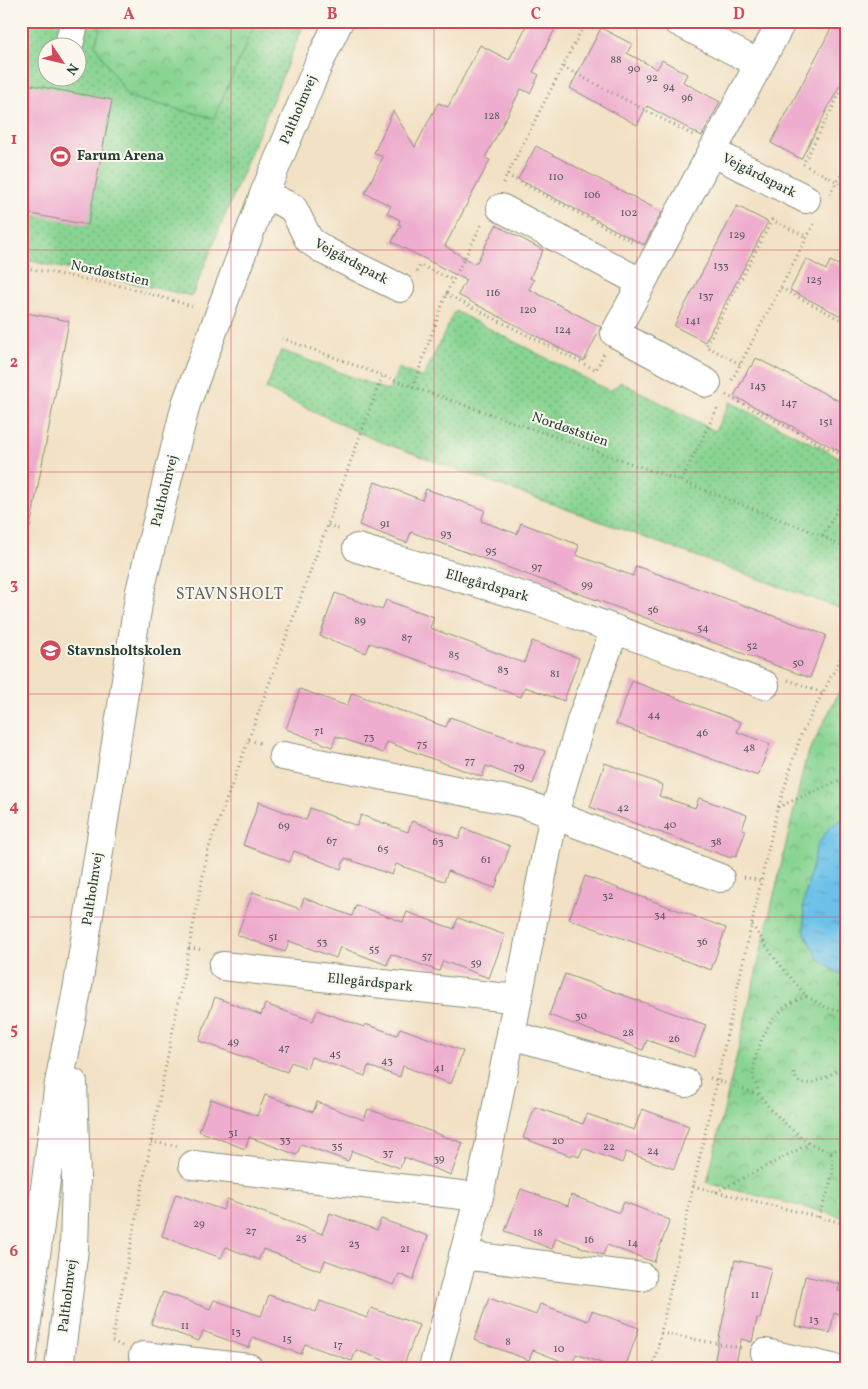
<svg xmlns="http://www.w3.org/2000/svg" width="868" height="1389" font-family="Vollkorn,serif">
<defs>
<pattern id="grass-dots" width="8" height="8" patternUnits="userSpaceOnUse" patternTransform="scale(1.25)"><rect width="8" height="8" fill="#88d492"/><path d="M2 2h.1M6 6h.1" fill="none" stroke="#6fad78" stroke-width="1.8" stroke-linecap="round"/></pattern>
<pattern id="park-crowns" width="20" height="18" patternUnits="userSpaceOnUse" patternTransform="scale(1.25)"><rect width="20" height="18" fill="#88d492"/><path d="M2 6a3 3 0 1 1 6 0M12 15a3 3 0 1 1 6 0" fill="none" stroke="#6fad78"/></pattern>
<pattern id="water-ripples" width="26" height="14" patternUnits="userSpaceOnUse" patternTransform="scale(1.25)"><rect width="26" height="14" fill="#6cc1e9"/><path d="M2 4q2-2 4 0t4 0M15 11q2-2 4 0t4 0" fill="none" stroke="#589ebe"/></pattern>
</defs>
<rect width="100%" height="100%" fill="#fbf7ec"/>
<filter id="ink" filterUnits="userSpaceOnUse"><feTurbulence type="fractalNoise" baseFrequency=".02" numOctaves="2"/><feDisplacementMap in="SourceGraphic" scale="10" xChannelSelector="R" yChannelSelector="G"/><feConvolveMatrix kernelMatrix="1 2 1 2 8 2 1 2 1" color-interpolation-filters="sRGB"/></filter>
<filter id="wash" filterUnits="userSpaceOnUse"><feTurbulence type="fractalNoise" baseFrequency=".0096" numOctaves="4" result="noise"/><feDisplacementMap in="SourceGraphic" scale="20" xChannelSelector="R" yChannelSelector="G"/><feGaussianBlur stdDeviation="1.12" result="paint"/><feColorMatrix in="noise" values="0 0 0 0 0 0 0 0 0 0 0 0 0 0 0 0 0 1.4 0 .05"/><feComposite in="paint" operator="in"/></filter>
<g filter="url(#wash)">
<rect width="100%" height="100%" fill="#f2e1c4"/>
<path fill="url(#grass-dots)" stroke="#548863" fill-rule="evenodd" d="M21,21H305L192,296L21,259ZM48,48H78V78H48Z
M455,311L610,391L621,382L715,431L730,402L847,461V611L373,439L266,389L281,350L389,391L398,368L423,378Z"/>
<path fill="url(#park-crowns)" stroke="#548863" d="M102,21H256L214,118L128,97L95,45Z
M847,676V1218L707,1183L806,758Z"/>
<path fill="url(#water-ripples)" stroke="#467f8e" d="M847,819V990L845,975L833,970L818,958L805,934L803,905L817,845L830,827L840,820Z"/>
<g id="blocks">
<path fill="#eeadce" d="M529,21H559L533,72L539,75L530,93L521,89L485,158L490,160L445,246L474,264L475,262H477L496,225L543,250L530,278L534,280L529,289L601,327L584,361L458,295L466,280L392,242L401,225L398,224L400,220L387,213L391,206L365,193L383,157L374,153L393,111L415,147L438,103L448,107L480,45L509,60Z
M835,21H847V72L801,159L771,143Z
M601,28L632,44L627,53L657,69L662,60L687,74L683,82L720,102L702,136L647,106L637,125L570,88Z
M21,83L112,100L88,225L21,212Z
M536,146L662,212L644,245L518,179Z
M737,206L768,222L705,342L674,326Z
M806,259L826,270L830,261L847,269V319L790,290Z
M21,312L69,321L30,528L21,527Z
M756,358L847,405V455L734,396L750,366L752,367Z
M375,482L422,500L426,489L485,510L481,521L517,534L521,523L579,545L576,555L633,576L636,566L826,635L810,678L411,532L407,543L359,525Z
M335,593L382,610L386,600L415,611V610L434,617L430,628L524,663L532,641L579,658L564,701L525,687L521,697L370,643L366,653L320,636Z
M632,681L741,722L737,732L770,744L758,776L616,724Z
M300,689L347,706L352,693L446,727L450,717L545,751L533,784L486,766L482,777L387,742L383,753L336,736L332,747L286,729Z
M605,763L663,785L659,796L695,808L699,798L747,815L742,829L746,830L736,857L732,856L731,858L590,807Z
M259,802L306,820L310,808L357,826L361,815L408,832L412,821L459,839L463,828L510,846L495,888L448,871L444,881L396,864L392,875L345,858L341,869L294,851L290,862L243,845Z
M585,876L726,928L711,970L569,919Z
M253,892L300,909L304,898L352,916L356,905L403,922L407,912L454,929L458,918L505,935L489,978L443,961L439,971L391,954L387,965L340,947L336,958L289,941L285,952L237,935Z
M565,974L706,1025L694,1057L647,1040L643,1050L549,1015Z
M215,997L261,1015L265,1004L313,1021L317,1010L364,1027L365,1024L397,1035L400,1028L463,1051L451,1084L403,1066L400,1077L368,1066L365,1076L311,1057L307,1068L291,1062L287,1072L199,1041Z
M265,1095L313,1112L317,1102L364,1120L368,1109L463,1143L451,1175L404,1157L400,1168L352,1151L348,1161L301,1144L297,1155L249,1137L245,1149L199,1131L211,1099L257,1116Z
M535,1107L583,1124L587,1114L634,1130L642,1109L689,1126L674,1169L626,1152L622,1163L583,1148L579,1157L572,1154L571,1156L523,1138Z
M521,1189L568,1206L571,1195L619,1213L624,1202L670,1220L654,1262L607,1245L603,1255L556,1238L552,1249L505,1231Z
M176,1194L223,1210L227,1199L322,1234L330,1213L377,1230L381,1219L428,1236L413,1280L399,1274L394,1285L325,1260L321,1271L263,1249L259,1260L226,1247L221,1258L162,1236Z
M735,1260L771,1268L760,1319L757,1318L752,1342L741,1339L735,1368H713Z
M805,1276L840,1284L838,1291L847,1293V1315L834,1313L830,1333L795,1326Z
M163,1292L210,1309L214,1300L261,1316L269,1295L316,1312L320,1301L367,1318L371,1308L419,1325L403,1367L356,1350L352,1361L305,1344L301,1354L253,1337L249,1348L203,1331L199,1341L151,1324Z
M489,1298L536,1315L540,1304L588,1321L592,1311L639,1328L625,1368H615L576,1354L572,1365L533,1350L529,1360L474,1340Z"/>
</g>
</g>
<g filter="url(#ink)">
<use href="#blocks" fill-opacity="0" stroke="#888f7c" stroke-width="1"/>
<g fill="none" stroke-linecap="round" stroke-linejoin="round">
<defs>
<path id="minor" d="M677,21L759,64
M68,48L75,21
M712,152L806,199
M264,194L293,208L309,240L325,251L400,288
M501,208L642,283
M707,383L615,333L782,21
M357,548L536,600L765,685
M283,756L522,803L720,878
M223,966L518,999
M511,1035L686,1083
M193,1165L479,1197
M463,1255L642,1277
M765,1353L832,1368
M143,1356L249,1368
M21,1367L59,1083L78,985L140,591L186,404L264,194L319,63L339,21
M59,1368L74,1249L76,1178L73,1083
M433,1368L479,1197L554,814L582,718L615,629"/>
</defs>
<use href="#minor" stroke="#888f7c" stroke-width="30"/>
<path stroke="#888f7c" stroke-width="3" stroke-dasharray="1 4" stroke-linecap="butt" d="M563,67L693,135
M847,80L803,164L847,187
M507,175L635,243
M503,183L586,21
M830,194L847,164
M21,267L126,287L192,306
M417,272L420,265L453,280
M781,288L847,323
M446,294L596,370L604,353
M282,338L413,387L681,481L823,536L847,549
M740,364L706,346L772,220L807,237
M732,380L815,222
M413,387L446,294L483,222
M726,395L847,458
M681,481L719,405
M328,525L341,530
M823,536L847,491
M788,680L823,693
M249,740L263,744
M778,807L847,777
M744,877L761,881
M752,925L776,960L806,996L827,1008L843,1012L847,1015
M189,948L204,950
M806,996L786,1006L771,1021L761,1041L755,1059L753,1077L760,1095L770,1109L789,1127L809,1144L831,1152L847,1145
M794,1073L796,1079L801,1084C818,1084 833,1073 847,1064
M710,1078L760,1095
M151,1142L178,1146
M693,1186L847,1224
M716,1192L809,1144
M818,1217L828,1192L833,1171L831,1152
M661,1333L741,1348
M122,1346L112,1341L208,850L382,376
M653,1368L776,814L801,735L847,646"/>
<use href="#minor" stroke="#fff" stroke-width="28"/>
</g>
</g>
<path fill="none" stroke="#d1495b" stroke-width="1" stroke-opacity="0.55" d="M231,21V1368M434,21V1368M637,21V1368M21,250H847M21,472H847M21,694H847M21,917H847M21,1139H847"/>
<defs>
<symbol id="stadium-disc" viewBox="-11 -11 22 22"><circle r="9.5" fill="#d1495b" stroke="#fbf7ec"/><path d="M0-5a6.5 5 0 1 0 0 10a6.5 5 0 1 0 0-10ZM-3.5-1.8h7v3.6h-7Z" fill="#fff"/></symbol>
<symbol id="school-disc" viewBox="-11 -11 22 22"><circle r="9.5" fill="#d1495b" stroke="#fbf7ec"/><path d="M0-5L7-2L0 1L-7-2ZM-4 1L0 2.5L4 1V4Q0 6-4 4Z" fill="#fff"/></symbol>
</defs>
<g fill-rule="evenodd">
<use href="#stadium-disc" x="48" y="144" width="25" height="25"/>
<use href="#school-disc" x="38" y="638" width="25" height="25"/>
</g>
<g text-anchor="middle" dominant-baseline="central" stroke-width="4" stroke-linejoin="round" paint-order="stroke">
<g font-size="11" fill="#53595a">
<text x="616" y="60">88</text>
<text x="634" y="69">90</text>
<text x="652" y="78">92</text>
<text x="669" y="87">94</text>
<text x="687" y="98">96</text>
<text x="492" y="116">128</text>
<text x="556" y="177">110</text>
<text x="592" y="195">106</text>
<text x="629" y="213">102</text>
<text x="737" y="235">129</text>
<text x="721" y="266">133</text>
<text x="814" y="280">125</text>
<text x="493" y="293">116</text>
<text x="706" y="296">137</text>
<text x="528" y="310">120</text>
<text x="693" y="321">141</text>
<text x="563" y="330">124</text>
<text x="758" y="386">143</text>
<text x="789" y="403">147</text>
<text x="826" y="422">151</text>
<text x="385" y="524">91</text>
<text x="446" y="534">93</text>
<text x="491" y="551">95</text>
<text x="537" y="567">97</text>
<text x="587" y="585">99</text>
<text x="653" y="610">56</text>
<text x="360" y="621">89</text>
<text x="703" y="628">54</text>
<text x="407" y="638">87</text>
<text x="752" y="646">52</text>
<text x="454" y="655">85</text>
<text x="798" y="663">50</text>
<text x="503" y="670">83</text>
<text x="555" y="674">81</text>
<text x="654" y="715">44</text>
<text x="319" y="731">71</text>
<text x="702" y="733">46</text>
<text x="369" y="737">73</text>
<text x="422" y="744">75</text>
<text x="749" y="748">48</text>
<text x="470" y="761">77</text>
<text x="519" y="767">79</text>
<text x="623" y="808">42</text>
<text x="670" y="825">40</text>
<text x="284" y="826">69</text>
<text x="332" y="841">67</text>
<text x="438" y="842">63</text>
<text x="716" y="842">38</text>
<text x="383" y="849">65</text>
<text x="486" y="860">61</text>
<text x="608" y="896">32</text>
<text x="660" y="915">34</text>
<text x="273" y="937">51</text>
<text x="322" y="942">53</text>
<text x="702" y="942">36</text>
<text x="374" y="949">55</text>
<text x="427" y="956">57</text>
<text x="476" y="963">59</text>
<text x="581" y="1016">30</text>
<text x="628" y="1033">28</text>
<text x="674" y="1039">26</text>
<text x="233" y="1042">49</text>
<text x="284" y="1048">47</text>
<text x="335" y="1054">45</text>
<text x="387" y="1061">43</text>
<text x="439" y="1068">41</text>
<text x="233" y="1133">31</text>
<text x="285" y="1140">33</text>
<text x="558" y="1141">20</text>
<text x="337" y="1146">35</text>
<text x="609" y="1147">22</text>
<text x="653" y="1151">24</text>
<text x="388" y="1153">37</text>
<text x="439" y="1159">39</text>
<text x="199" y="1224">29</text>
<text x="251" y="1231">27</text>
<text x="538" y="1233">18</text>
<text x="301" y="1238">25</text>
<text x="589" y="1240">16</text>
<text x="633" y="1243">14</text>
<text x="354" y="1244">23</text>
<text x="405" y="1249">21</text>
<text x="755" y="1295">11</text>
<text x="814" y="1320">13</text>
<text x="185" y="1326">11</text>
<text x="236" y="1332">13</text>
<text x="287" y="1339">15</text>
<text x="508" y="1342">8</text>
<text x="338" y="1345">17</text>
<text x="559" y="1349">10</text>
</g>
<g font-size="14" fill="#1f3d34" stroke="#fbf7ec">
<text transform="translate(299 110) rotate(-67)">Paltholmvej</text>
<text transform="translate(759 176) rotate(27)">Vejgårdspark</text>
<text transform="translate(351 262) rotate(28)">Vejgårdspark</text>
<text transform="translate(110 274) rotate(12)">Nordøststien</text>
<text transform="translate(570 430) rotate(19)">Nordøststien</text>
<text transform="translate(165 491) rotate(-76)">Paltholmvej</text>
<text transform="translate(487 586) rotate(16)">Ellegårdspark</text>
<text transform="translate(93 889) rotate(-81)">Paltholmvej</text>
<text transform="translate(370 983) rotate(6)">Ellegårdspark</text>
<text transform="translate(68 1296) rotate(-83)">Paltholmvej</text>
</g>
<g font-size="14" font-weight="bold" fill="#1f3d34" stroke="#fbf7ec" text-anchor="start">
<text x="77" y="156">Farum Arena</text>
<text x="67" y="651">Stavnsholtskolen</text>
</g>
<g font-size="16" letter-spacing="1" fill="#67646a" stroke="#fbf7ec">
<text x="230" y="595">STAVNSHOLT</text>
</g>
</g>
<rect width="868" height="1389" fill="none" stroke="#fbf7ec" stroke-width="55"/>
<g transform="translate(62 62) rotate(125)"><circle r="24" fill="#fbf7ec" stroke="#a3ada2"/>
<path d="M0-4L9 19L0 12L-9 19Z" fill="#d1495b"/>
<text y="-8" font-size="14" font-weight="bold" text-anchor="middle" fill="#1f3d34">N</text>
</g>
<rect x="28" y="28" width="812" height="1334" fill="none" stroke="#d1495b" stroke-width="2"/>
<g font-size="16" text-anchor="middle" font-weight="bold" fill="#d1495b">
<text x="129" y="19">A</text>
<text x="332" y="19">B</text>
<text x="536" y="19">C</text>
<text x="739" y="19">D</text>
<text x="14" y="144">1</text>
<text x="14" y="367">2</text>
<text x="14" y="589">3</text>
<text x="14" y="811">4</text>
<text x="14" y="1034">5</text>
<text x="14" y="1256">6</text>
</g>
</svg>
